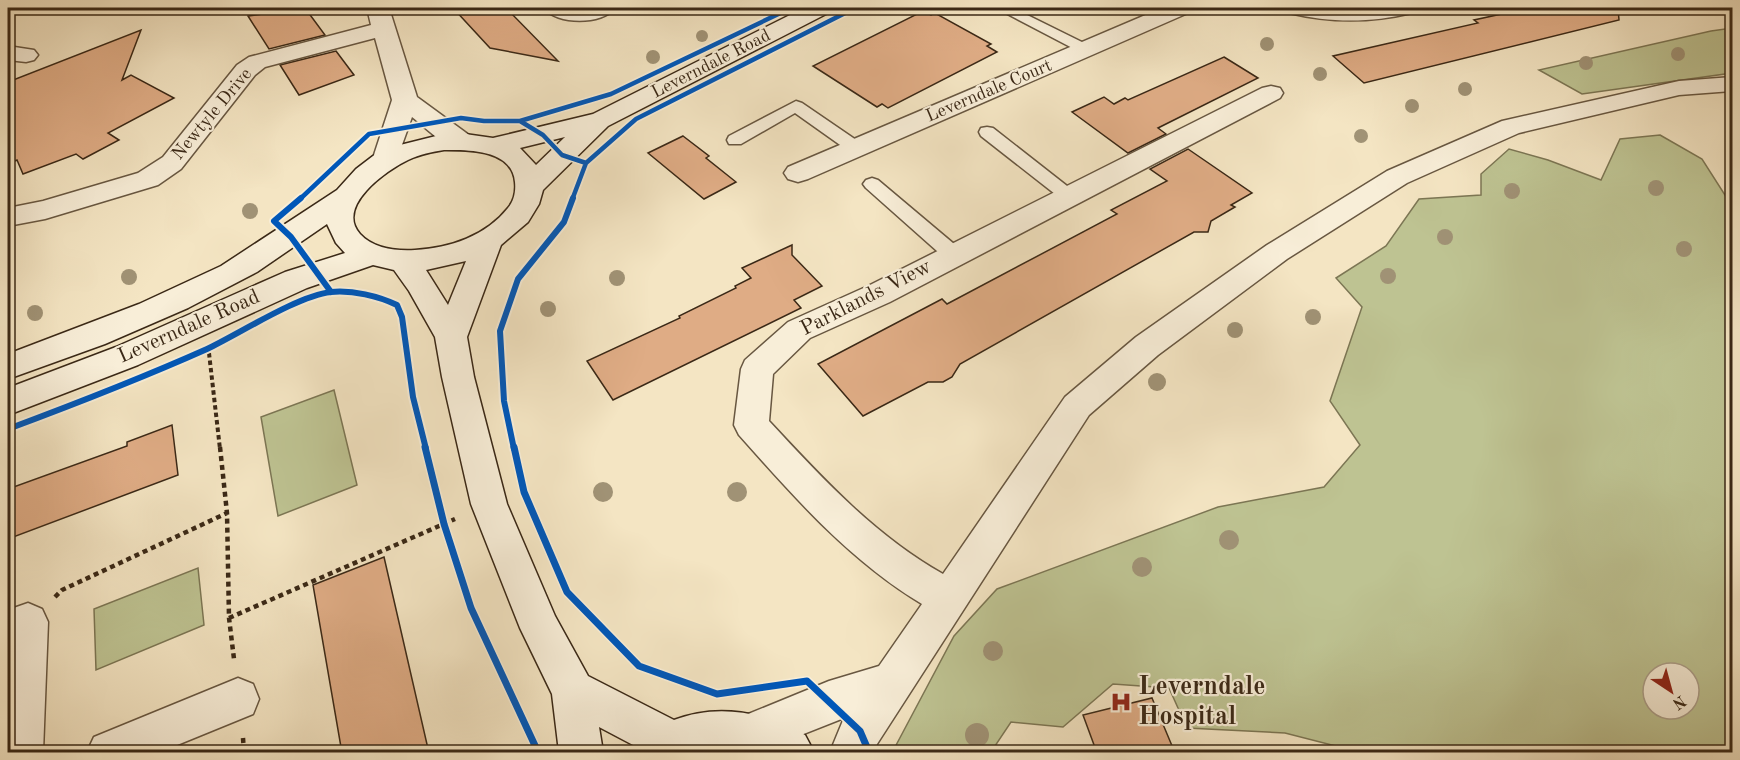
<svg xmlns="http://www.w3.org/2000/svg" width="1740" height="760" font-family="'Old Standard TT',serif">
<rect width="100%" height="100%" fill="#f4e5c3"/>
<filter id="stains"><feTurbulence type="fractalNoise" baseFrequency=".00333" numOctaves="4"/><feColorMatrix values="0 0 0 0 .2 0 0 0 0 .09 0 0 0 0 .02 0 0 0 .5 -.17"/></filter>
<radialGradient id="worn" r=".72"><stop offset=".6" stop-color="#630" stop-opacity="0"/><stop offset="1" stop-color="#630" stop-opacity=".3"/></radialGradient>
<path fill="#bec392" stroke="#7c7654" stroke-width="1.5" fill-rule="evenodd" d="M1732,28V73L1582,94L1539,70L1711,31Z
M1660,135L1702,159L1732,206V752H1359L1285,733L1187,728L1169,688L1113,684L1063,727L1011,722L991,752H895L894,749L954,636L997,589L1218,507L1324,487L1360,445L1330,401L1362,307L1336,278L1386,246L1419,199L1481,195V174L1509,149L1548,160L1601,180L1620,139ZM1653,673H1689V709H1653Z
M334,390L357,485L278,516L261,417Z
M198,568L204,625L96,670L94,609Z"/>
<path fill="#dfac85" stroke="#3a2816" stroke-width="1.5" d="M305,8L325,35L269,49L248,16Z
M453,8H506L558,61L490,48Z
M1530,8H1618L1619,20L1364,83L1333,56L1478,23L1474,20Z
M923,11L931,15L935,13L991,44L987,46L997,52L888,108L882,104L877,107L813,66Z
M141,30L122,80L131,75L174,98L108,133L119,140L83,159L76,154L23,174L17,160L8,164V82Z
M336,51L354,75L299,95L280,65Z
M1224,57L1258,78L1158,128L1166,134L1128,153L1072,112L1104,97L1114,104L1125,98L1128,100Z
M683,136L709,156L706,158L736,182L704,199L648,153Z
M1188,149L1252,193L1231,205L1235,207L1211,221L1208,232H1194L960,364L952,377L943,382H928L863,416L818,364L942,299L947,304L1117,214L1111,210L1167,181L1150,169Z
M792,245V255L822,286L794,300L801,308L613,400L587,361L680,318L679,316L736,288L735,286L751,278L742,268Z
M172,425L178,475L8,539V489L127,446V442Z
M384,557L429,753H342L313,585Z
M1152,698L1175,753H1097L1083,715Z"/>
<g fill="none" stroke-linecap="round" stroke-linejoin="round">
<defs>
<path id="lane" d="M996,8H1013L1090,46L1093,49L1090,52H1080Z
M796,101L802,103L862,144L864,148L862,152H850L795,113L741,144H729L727,140L729,136Z
M987,127L993,128L1076,193L1079,197L1076,201H1064L981,136L979,132L981,128Z
M872,178L878,180L960,249L962,254L960,259L953,260L946,259L866,188L863,184L866,180Z"/>
<path id="street" d="M367,8H389L417,97L469,135L473,141L469,147C447,152 429,130 412,117L394,167L385,169L376,167L372,161L392,100L375,38L265,67L255,75L181,169L158,185L45,219L8,226V208L43,201L138,173L163,157L237,65L249,57L371,25Z
M544,8H615C603,25 556,25 544,8Z
M1162,8H1191L1188,13L808,179L798,182L788,179L784,173L788,167Z
M1286,8H1415L1412,13C1370,23 1331,23 1289,13Z
M8,46L34,50L38,55L34,60L26,62L8,60Z
M1732,77V91L1679,95L1519,133L1407,183L1287,259L1158,355L1089,415L877,744L874,752H830L844,718L758,752H744L736,749L729,734L736,719L829,681L879,666L922,604C850,561 794,497 739,435L734,425L741,369L745,360L788,322L868,286L1262,88L1271,86L1280,88L1283,93L1280,98L890,302L810,338L773,374L769,421C821,477 875,536 943,574L1065,397L1136,337L1267,245L1387,171L1502,121L1679,81Z
M28,603L42,609L48,622L43,752H8V610Z
M238,678L253,684L259,699L253,714L160,752H87L94,737Z"/>
<path id="secondary" d="M804,8H831L828,13L608,126L543,190L539,204L528,222L501,245L467,337L474,377L507,504L555,616L588,676L674,720C718,703 765,712 805,735L814,752H632L635,746L599,727L603,752H559L552,694L520,628L471,504L442,377L435,337L409,291L394,270L373,265L307,288L138,365L8,415V388L116,347L285,272L345,253L336,243L327,224L257,272L188,308L105,344L8,379V354L139,304L221,266L337,190L356,169L373,156L392,147L444,134H465L493,138L593,114ZM565,137L536,165L520,148ZM444,150C468,150 512,149 515,182C516,191 514,201 508,208C486,236 450,248 415,250C396,251 374,249 360,234C335,206 387,170 408,160C420,154 432,152 444,150ZM466,261L448,305L426,270Z"/>
</defs>
<use href="#lane" stroke="#685741" stroke-width="3"/>
<use href="#street" stroke="#685741" stroke-width="3"/>
<use href="#secondary" stroke="#3a2816" stroke-width="3"/>
<path stroke="#3a2816" stroke-width="4" stroke-dasharray="4.5 3" stroke-linecap="butt" d="M209,353L220,449"/>
<path stroke="#3a2816" stroke-width="4.5" stroke-dasharray="5 4" stroke-linecap="butt" d="M220,447L227,513L229,618L234,659
M55,597L62,590L227,513
M229,618L455,519
M243,738L244,752"/>
<use href="#lane" fill="#f8eed8" fill-rule="evenodd"/>
<use href="#street" fill="#f8eed8" fill-rule="evenodd"/>
<use href="#secondary" fill="#f8eed8" fill-rule="evenodd"/>
<defs>
<path id="cycleway-far2" d="M520,121L611,94L791,8
M299,200L369,134L461,118L484,121H520L543,135L562,155L586,163
M572,200L586,163L636,119L855,8"/>
<path id="cycleway-far1" d="M301,198L274,221L291,237L331,292
M8,429C75,404 142,378 207,349C239,334 297,296 331,292C353,290 378,296 397,305L402,317L413,397L426,449
M514,449L504,401L500,331L518,279L564,222L573,198"/>
<path id="cycleway" d="M425,447L444,524L471,608L538,752
M514,447L524,492L567,592L639,666L717,694L807,681L860,731L869,752"/>
</defs>
<use href="#cycleway-far2" stroke="#f8eed8" stroke-width="8"/>
<use href="#cycleway-far1" stroke="#f8eed8" stroke-width="10"/>
<use href="#cycleway" stroke="#f8eed8" stroke-width="10"/>
<use href="#cycleway-far2" stroke="#0057b8" stroke-width="4.5"/>
<use href="#cycleway-far1" stroke="#0057b8" stroke-width="6"/>
<use href="#cycleway" stroke="#0057b8" stroke-width="7"/>
</g>
<g fill="#a09275">
<circle cx="702" cy="36" r="6"/>
<circle cx="1267" cy="44" r="7"/>
<circle cx="1678" cy="54" r="7"/>
<circle cx="653" cy="57" r="7"/>
<circle cx="1586" cy="63" r="7"/>
<circle cx="1320" cy="74" r="7"/>
<circle cx="1465" cy="89" r="7"/>
<circle cx="1412" cy="106" r="7"/>
<circle cx="1361" cy="136" r="7"/>
<circle cx="1656" cy="188" r="8"/>
<circle cx="1512" cy="191" r="8"/>
<circle cx="250" cy="211" r="8"/>
<circle cx="1445" cy="237" r="8"/>
<circle cx="1684" cy="249" r="8"/>
<circle cx="1388" cy="276" r="8"/>
<circle cx="129" cy="277" r="8"/>
<circle cx="617" cy="278" r="8"/>
<circle cx="548" cy="309" r="8"/>
<circle cx="35" cy="313" r="8"/>
<circle cx="1313" cy="317" r="8"/>
<circle cx="1235" cy="330" r="8"/>
<circle cx="1157" cy="382" r="9"/>
<circle cx="603" cy="492" r="10"/>
<circle cx="737" cy="492" r="10"/>
<circle cx="1229" cy="540" r="10"/>
<circle cx="1142" cy="567" r="10"/>
<circle cx="993" cy="651" r="10"/>
<circle cx="977" cy="735" r="12"/>
</g>
<defs>
<symbol id="hospital-bare" viewBox="-9 -9 18 18"><path d="M-5-5h3v3.5h4V-5h3V5h-3V1.5h-4V5h-3Z" fill="#8f2418" stroke="#f8eed8" stroke-width="2.5" paint-order="stroke"/></symbol>
</defs>
<g fill-rule="evenodd">
<use href="#hospital-bare" x="1106" y="687" width="30" height="30"/>
</g>
<g text-anchor="middle" dominant-baseline="central" stroke-width="4.5" stroke-linejoin="round" paint-order="stroke">
<g font-size="18" fill="#3a2816" stroke="#f8eed8">
<text transform="translate(711 64) rotate(-27)">Leverndale Road</text>
<text transform="translate(989 91) rotate(-23)">Leverndale Court</text>
<text transform="translate(212 114) rotate(-50)">Newtyle Drive</text>
</g>
<g font-size="21" fill="#3a2816" stroke="#f8eed8">
<text transform="translate(866 298) rotate(-27)">Parklands View</text>
<text transform="translate(189 327) rotate(-24)">Leverndale Road</text>
</g>
<g font-size="26" font-weight="bold" fill="#3a2816" stroke="#f8eed8" text-anchor="start">
<text x="1138" y="687">Leverndale<tspan x="1138" dy="30">Hospital</tspan></text>
</g>
</g>
<rect width="1740" height="760" fill="none" stroke="#f4e5c3" stroke-width="30"/>
<rect x="9" y="9" width="1722" height="742" fill="none" stroke="#3a2816" stroke-width="3"/>
<rect x="15" y="15" width="1710" height="730" fill="none" stroke="#3a2816" stroke-width="1.5"/>
<g transform="translate(1671 691) rotate(144)"><circle r="28" fill="#f8eed8" stroke="#ac9f8a" stroke-width="1.5"/>
<path d="M0-4.5L10 22L0 15L-10 22Z" fill="#8f2418"/>
<text y="-9" font-size="16" font-weight="bold" text-anchor="middle" fill="#3a2816">N</text>
</g>
<rect width="100%" height="100%" filter="url(#stains)"/>
<rect width="100%" height="100%" fill="url(#worn)"/>
</svg>
